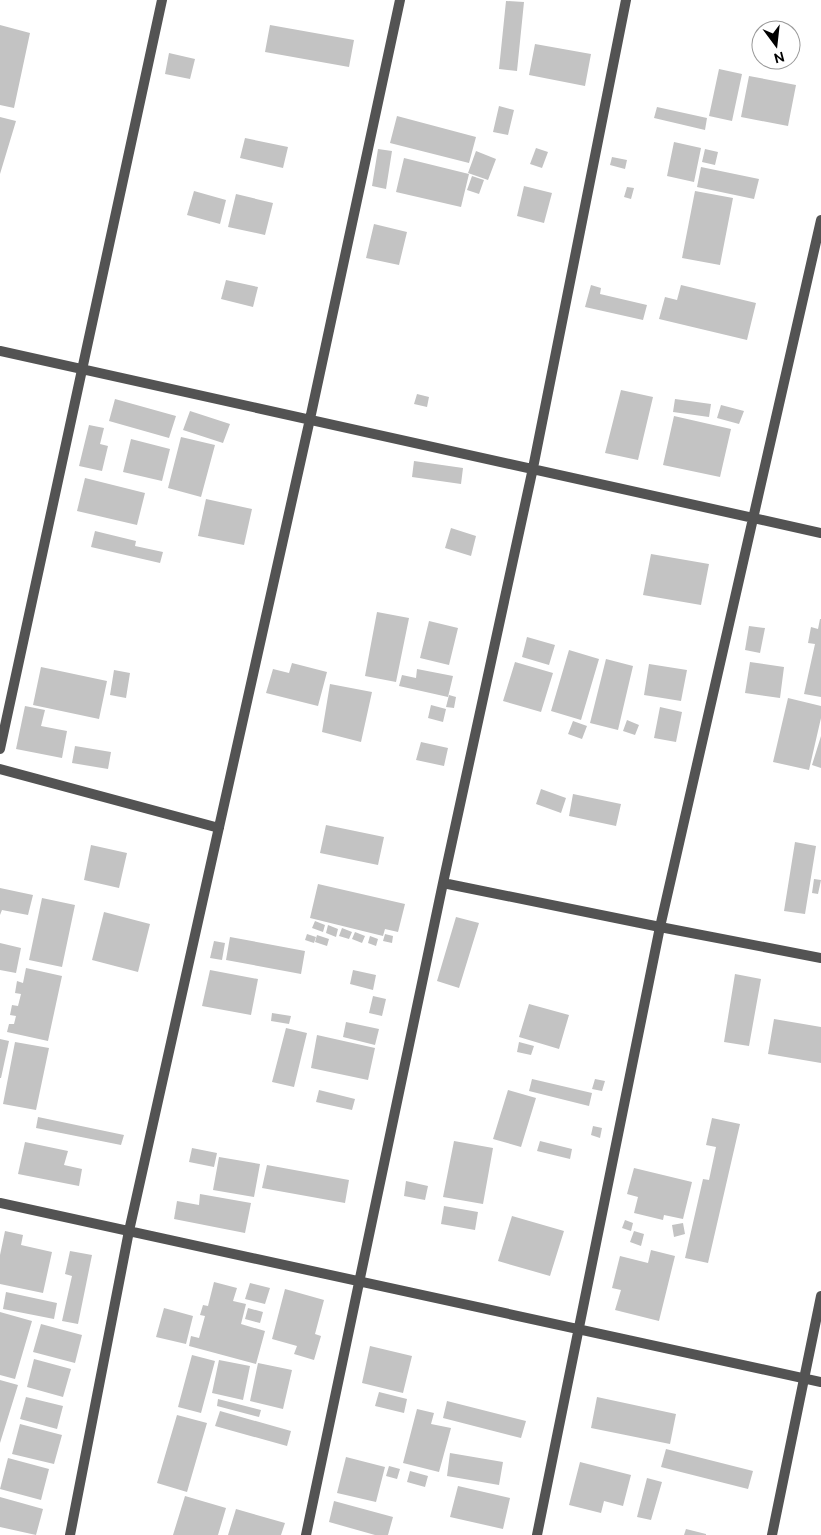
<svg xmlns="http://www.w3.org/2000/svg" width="821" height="1535" font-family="Ubuntu,sans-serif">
<rect width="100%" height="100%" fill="#fff"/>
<path fill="#c3c3c3" d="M506,1L524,2L517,71L499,69Z
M0,25L30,33L14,108L0,105Z
M270,25L354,40L349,67L265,52Z
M535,44L591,54L585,86L529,75Z
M169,53L195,59L190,79L165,74Z
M719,69L742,74L732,121L709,116Z
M749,76L796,85L788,126L741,117Z
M499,106L514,110L508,135L493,132Z
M657,107L707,118L705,130L654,118Z
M397,116L476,137L469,163L390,143Z
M0,117L16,121L0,174Z
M245,138L288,147L283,168L240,158Z
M674,142L701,148L694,182L667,176Z
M536,148L548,152L542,168L530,164Z
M378,149L392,151L386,189L372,186Z
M705,149L718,152L715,165L702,162Z
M476,151L496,159L488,180L468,173Z
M612,157L627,160L625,169L610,165Z
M404,158L469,174L461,207L396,192Z
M701,167L759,179L754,199L697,187Z
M472,176L484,180L479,194L467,190Z
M524,186L552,193L544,223L517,216Z
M627,187L634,188L631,199L624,197Z
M194,191L226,200L220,224L187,215Z
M695,191L733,198L720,265L682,258Z
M236,194L273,203L265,235L228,227Z
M374,224L407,232L399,265L366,258Z
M226,280L258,287L253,307L221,299Z
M591,285L601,288L600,294L647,305L643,320L585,307Z
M681,285L756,303L747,340L659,319L665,297L677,300Z
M621,390L653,397L638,460L605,453Z
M417,394L429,397L427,407L414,404Z
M115,399L176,416L169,438L109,421Z
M675,399L711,404L709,417L673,412Z
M721,405L744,411L739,424L717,418Z
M190,411L230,424L223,443L183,430Z
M674,416L731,429L720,477L663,465Z
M89,425L104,428L100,444L108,446L102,471L79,466Z
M181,437L215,445L201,497L168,488Z
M131,439L170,449L162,481L123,472Z
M414,461L463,468L461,484L412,477Z
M85,478L145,493L137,525L77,511Z
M206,499L252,509L244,545L198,536Z
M451,528L476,536L471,556L445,548Z
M95,531L136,541L135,546L163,552L160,563L91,547Z
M651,554L709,564L701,605L643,595Z
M377,612L409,618L396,682L365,676Z
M820,619H821V697L804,694L815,644L808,643L811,627L818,629Z
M429,621L458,628L449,665L420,658Z
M749,626L765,628L760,653L745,650Z
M527,637L555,645L549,665L522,657Z
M569,650L599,659L581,720L551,711Z
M606,659L633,666L618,730L590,723Z
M515,662L553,673L541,712L503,701Z
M750,662L784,667L780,698L745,693Z
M292,663L327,672L318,706L266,693L273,669L289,673Z
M649,664L687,670L681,701L644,695Z
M41,667L107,681L99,719L33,705Z
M417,669L453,676L448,697L399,686L402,675L416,678Z
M114,670L130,673L126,698L110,695Z
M330,684L372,692L361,742L322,732Z
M449,695L456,697L454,708L446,707Z
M788,698L821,706V718L809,770L773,762Z
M431,705L446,709L443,722L428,718Z
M25,706L45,710L41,726L67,731L62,758L16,749Z
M660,707L682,712L676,742L654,738Z
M627,720L639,725L635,735L623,731Z
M573,721L587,726L582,739L568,734Z
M821,736V768L812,765Z
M421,742L448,748L444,766L416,760Z
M75,746L111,752L108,769L72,763Z
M541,789L566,798L561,813L536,804Z
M573,794L621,804L616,826L569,816Z
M326,825L384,837L378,865L320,853Z
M795,842L816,846L805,914L784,911Z
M91,845L127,853L119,888L84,880Z
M814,879L821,880L818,894L812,893Z
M318,884L405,904L398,932L385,929L383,936L310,918Z
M0,888L33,895L28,915L2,910L0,915Z
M42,898L75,905L62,967L29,960Z
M104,912L150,924L138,972L92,960Z
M456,917L479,923L459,988L437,981Z
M315,921L325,925L323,932L312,928Z
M328,925L338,929L336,937L326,933Z
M342,928L352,932L349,939L339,936Z
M355,932L365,936L362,943L352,939Z
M307,934L316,937L314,943L305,940Z
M385,934L393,936L392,943L383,941Z
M317,935L329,939L327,946L315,942Z
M370,936L378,939L376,946L368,943Z
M230,937L305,951L301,974L226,960Z
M214,941L225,943L222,960L210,958Z
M0,943L21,948L16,973L0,970Z
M26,968L62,976L48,1041L7,1032L9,1024H14L16,1016L10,1015L12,1005L18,1006L21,994L15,993L17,981L23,983Z
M210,970L258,979L251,1015L202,1006Z
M353,970L376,975L373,990L350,984Z
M735,974L761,979L749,1046L724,1042Z
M373,996L386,999L382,1016L369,1013Z
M529,1004L569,1015L559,1049L519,1037Z
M272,1013L291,1016L289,1024L271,1021Z
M774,1019L821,1027V1063L768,1054Z
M346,1022L379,1029L375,1045L343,1037Z
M286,1028L307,1033L294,1087L272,1082Z
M317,1035L375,1048L368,1080L311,1068Z
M0,1039L9,1041L1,1078H0Z
M15,1042L49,1048L36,1110L3,1104Z
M519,1042L534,1046L531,1055L517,1052Z
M532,1079L592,1093L589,1106L529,1091Z
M595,1079L605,1081L602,1091L592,1089Z
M319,1090L355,1099L352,1110L316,1102Z
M508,1090L536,1098L521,1147L493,1139Z
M38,1117L124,1135L121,1145L36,1128Z
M712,1118L740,1124L708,1263L685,1258L703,1179L709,1180L716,1147L706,1145Z
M593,1126L602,1128L600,1138L591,1135Z
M454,1141L493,1148L483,1204L443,1197Z
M540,1141L572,1149L570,1159L537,1151Z
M25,1142L68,1151L64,1165L82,1169L79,1186L18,1174Z
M192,1148L217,1153L214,1167L189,1162Z
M219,1157L260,1164L254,1197L213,1190Z
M267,1165L349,1180L345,1203L262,1188Z
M634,1168L692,1182L683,1219L664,1215L663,1220L634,1213L638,1197L627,1194Z
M406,1181L428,1186L425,1200L404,1196Z
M200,1194L251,1203L245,1233L174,1219L177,1201L199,1205Z
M444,1206L478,1212L475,1230L441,1224Z
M512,1216L564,1231L550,1276L498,1261Z
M625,1220L633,1223L631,1231L622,1228Z
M683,1223L685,1234L674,1237L672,1225Z
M5,1231L23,1235L21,1245L52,1252L43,1293L0,1284V1255Z
M634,1231L644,1234L641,1246L630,1242Z
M651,1250L675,1256L659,1321L615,1310L621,1290L612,1288L620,1256L648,1263Z
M70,1251L92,1255L78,1324L62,1321L72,1276L65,1274Z
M214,1282L237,1288L233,1301L246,1304L241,1324L265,1331L256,1364L189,1346L191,1336L199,1338L205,1316L200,1315L203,1305L208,1306Z
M250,1283L270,1288L265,1304L245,1299Z
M285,1289L324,1300L315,1334L321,1336L314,1360L294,1354L297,1346L272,1339Z
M6,1292L57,1303L54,1319L3,1309Z
M164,1308L193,1316L186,1344L156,1337Z
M248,1308L263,1312L260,1323L245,1319Z
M0,1312L32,1321L15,1379L0,1375Z
M41,1324L82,1335L75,1363L33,1352Z
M370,1346L412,1356L403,1393L362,1383Z
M192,1355L215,1361L201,1413L178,1407Z
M34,1359L71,1369L63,1397L27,1387Z
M219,1360L250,1366L243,1400L212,1393Z
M258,1363L292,1370L283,1409L250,1401Z
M0,1380L18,1385L0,1443Z
M379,1392L407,1399L404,1413L375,1406Z
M26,1397L63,1406L57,1429L20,1419Z
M597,1397L676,1414L670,1444L591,1428Z
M218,1399L261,1410L259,1417L217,1406Z
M447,1401L526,1421L521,1438L443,1418Z
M417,1409L434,1413L431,1424L451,1428L439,1472L403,1463Z
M220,1411L291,1431L287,1446L215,1426Z
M177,1415L207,1423L187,1492L157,1483Z
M20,1424L62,1435L54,1464L12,1454Z
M666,1449L753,1471L748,1489L661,1467Z
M450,1453L503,1462L499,1485L447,1476Z
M346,1457L385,1467L376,1502L337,1493Z
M8,1458L49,1469L41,1500L0,1489Z
M580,1462L631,1475L623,1506L604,1501L601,1513L569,1505Z
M389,1466L400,1469L397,1479L386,1476Z
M410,1471L428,1476L425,1487L407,1482Z
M647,1478L662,1482L651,1520L637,1517Z
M458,1486L510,1498L503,1529L450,1517Z
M185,1496L226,1508L218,1535H173Z
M0,1497L43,1509L36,1535L0,1527Z
M334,1501L393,1517L388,1535H375L329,1522Z
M236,1509L285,1523L281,1535H228Z
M686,1529L706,1534V1535H684Z"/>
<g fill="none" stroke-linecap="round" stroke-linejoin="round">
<path stroke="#535353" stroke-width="10" d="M0,351L821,533
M0,749L162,0
M0,769L219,828
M443,883L660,927L821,958
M0,1203L821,1382
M70,1535L129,1231L310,419L400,0
M306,1535L443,883L533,468L626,0
M537,1535L660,927L821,220
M772,1535L821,1296"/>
</g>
<g transform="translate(776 45) rotate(165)"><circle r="24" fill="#ffffff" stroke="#999999"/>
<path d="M0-4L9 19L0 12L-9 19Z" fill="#000000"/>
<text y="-8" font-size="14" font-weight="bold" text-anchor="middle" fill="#000000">N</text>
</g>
</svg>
